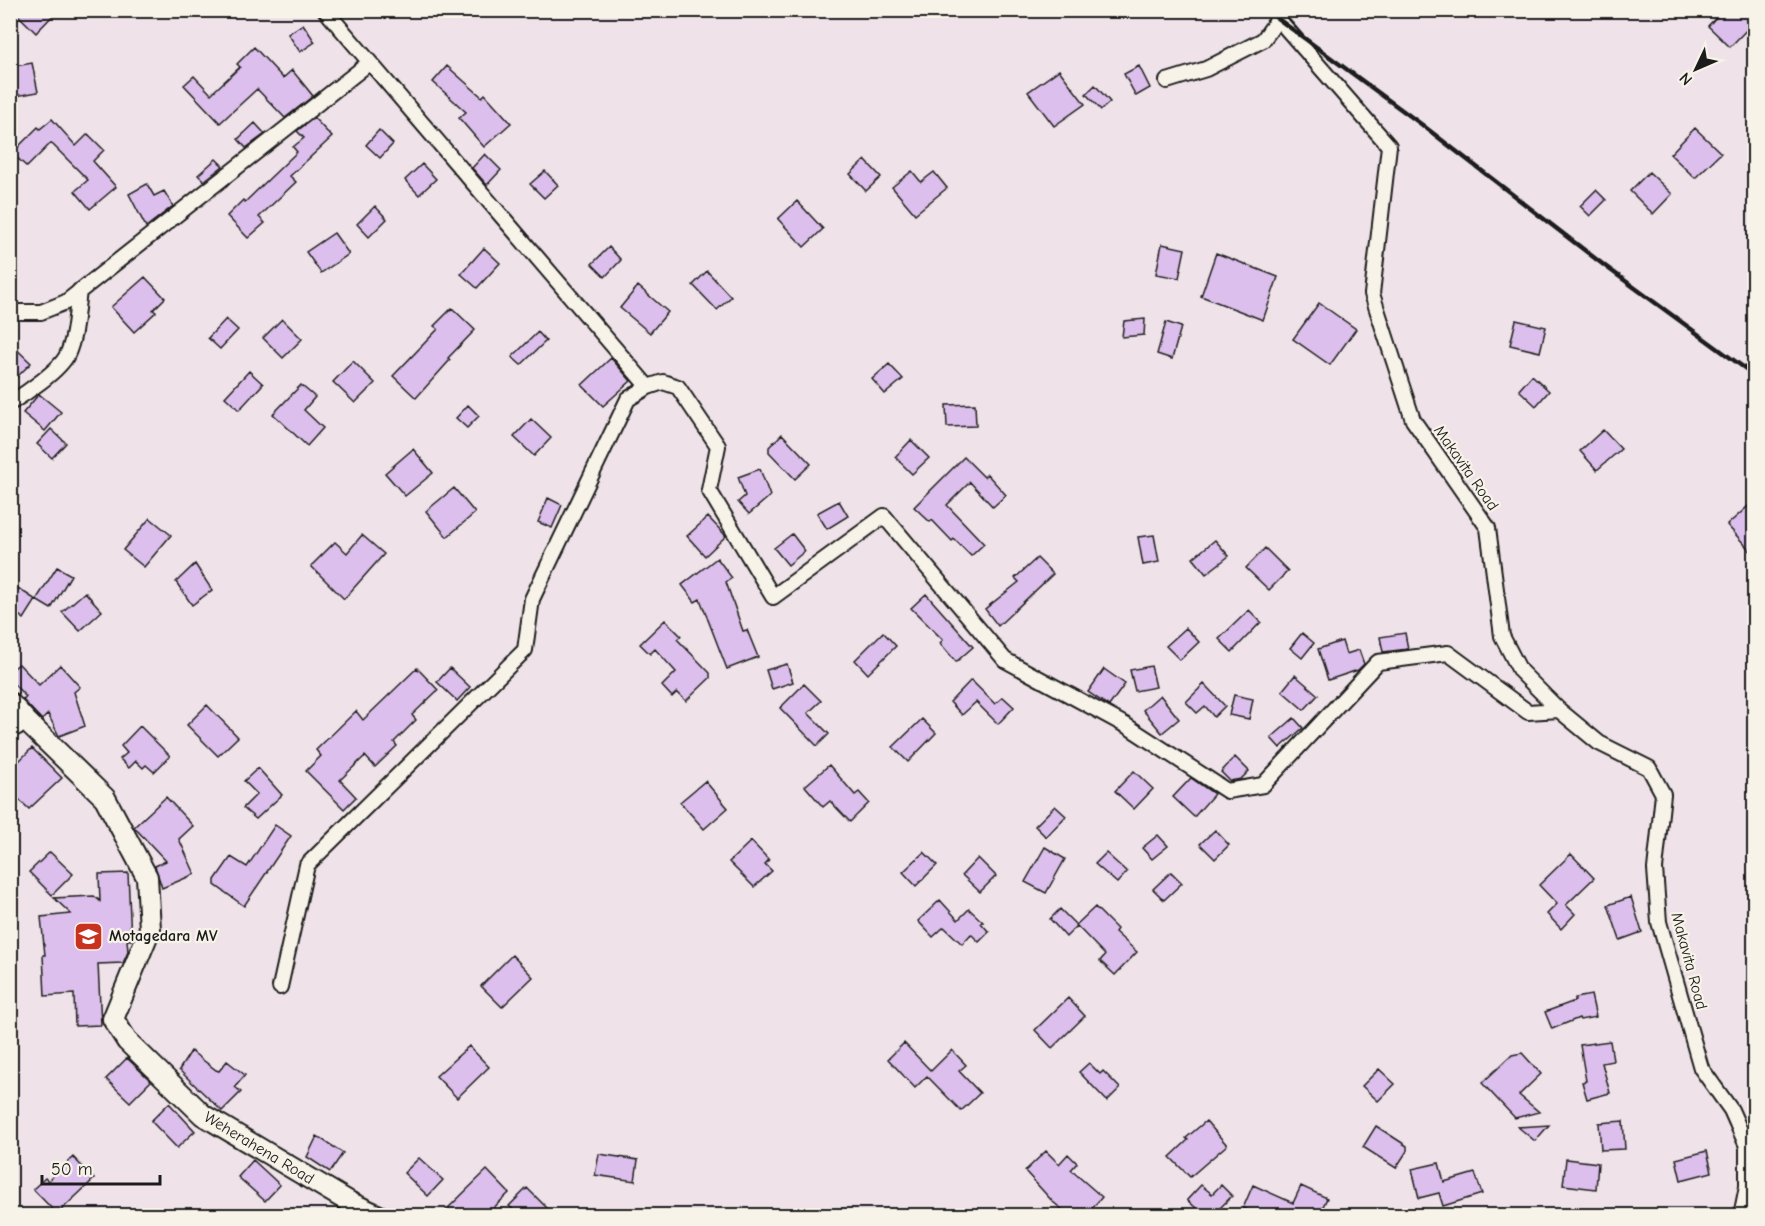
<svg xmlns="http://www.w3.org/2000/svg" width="1765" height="1226" font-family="'Comic Neue',sans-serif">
<rect width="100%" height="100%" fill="#efe3e9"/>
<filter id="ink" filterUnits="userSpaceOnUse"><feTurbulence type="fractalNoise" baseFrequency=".0167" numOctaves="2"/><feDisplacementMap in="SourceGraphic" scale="12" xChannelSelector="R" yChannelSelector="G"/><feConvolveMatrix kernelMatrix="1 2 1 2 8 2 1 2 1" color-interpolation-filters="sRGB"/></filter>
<g filter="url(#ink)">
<path fill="#dcbfec" stroke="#1c1c1c" stroke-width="1.5" d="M13,10H58L36,33Z
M1723,10H1755V21L1730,47L1708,26Z
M303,24L315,42L300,52L288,34Z
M254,47L283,78L292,70L313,96L285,118L257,89L220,123L184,85L194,76L211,94L240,67L237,64Z
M32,63L38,92L10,97V67Z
M447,66L482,97L485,94L511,123L484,147L459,118L466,112L433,82Z
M1139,66L1150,88L1136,96L1124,74Z
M1059,70L1085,104L1054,126L1028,92Z
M1095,85L1110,102L1101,110L1086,94Z
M314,118L332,137L290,176L296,182L259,217L265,223L248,238L227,216L243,200L245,202L297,152L293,147L304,138L297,131Z
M52,119L76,146L88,134L104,150L93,161L116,187L90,209L75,191L88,180L51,143L27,167L12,153L38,127L40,129Z
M255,123L265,134L246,148L238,139Z
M1695,128L1721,153L1695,178L1670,154Z
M379,130L393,144L380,158L366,145Z
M485,154L501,170L487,185L472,168Z
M216,159L223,166L204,181L198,175Z
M865,160L881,177L866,191L850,174Z
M422,164L436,179L419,195L405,180Z
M545,171L558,185L544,198L530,184Z
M912,171L921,182L934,172L947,188L915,214L892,187Z
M1649,172L1672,194L1653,214L1630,191Z
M147,184L154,196L164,191L173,206L146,227L129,194Z
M1596,190L1606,200L1590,216L1580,206Z
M797,201L823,229L804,247L778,219Z
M375,206L387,219L369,237L357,224Z
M334,233L349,254L321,273L306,252Z
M1162,244L1185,249L1179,278L1156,274Z
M609,247L621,260L605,277L592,264Z
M484,248L500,263L477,288L461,274Z
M1216,253L1278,277L1263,320L1201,296Z
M707,271L731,297L717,310L693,285Z
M145,277L165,298L153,310L156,312L134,332L111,307Z
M638,286L668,312L650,333L620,308Z
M1319,303L1356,329L1330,365L1293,339Z
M452,308L475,330L448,358L450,360L416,398L393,376L438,329L434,326Z
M226,319L238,330L220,349L208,338Z
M282,319L302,339L283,358L263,338Z
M1145,319L1144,335L1122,337L1124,321Z
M1516,320L1546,327L1540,352L1510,345Z
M1166,322L1181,327L1172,359L1157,354Z
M538,332L546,341L521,365L512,357Z
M10,343L31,363L10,384Z
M611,358L631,381L603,406L582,385Z
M353,361L375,383L355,403L333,382Z
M889,364L903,379L885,394L872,379Z
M249,371L263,384L239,410L225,397Z
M1532,375L1549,391L1536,406L1519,390Z
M301,385L315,397L304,410L323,428L307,446L273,414Z
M39,394L61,412L45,431L23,413Z
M975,404L976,426L947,427L946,405Z
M468,405L479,416L467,428L456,418Z
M531,419L551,438L534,456L514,437Z
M51,429L66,443L52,458L37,444Z
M1603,430L1621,449L1597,470L1580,451Z
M782,434L811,464L795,479L769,452V447Z
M911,440L929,458L912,474L895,457Z
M413,449L433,473L405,496L385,473Z
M964,457L984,477L987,474L1006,495L993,507L970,482L947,505L984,544L971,556L954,539L952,541L932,520L930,522L914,507Z
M760,469L770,496L749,514L738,502L745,496L738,477Z
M454,488L475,513L447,537L426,511Z
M548,498L562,505L552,528L538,522Z
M1755,500V556L1727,525Z
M839,501L848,516L827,529L817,513Z
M708,517L726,536L705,556L687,536Z
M150,518L171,535L144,567L123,550Z
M792,534L805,551L788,565L774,548Z
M362,535L384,554L344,599L311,566L335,542L347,553Z
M1154,535L1159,562L1143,565L1138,537Z
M1215,540L1229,556L1206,574L1193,558Z
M1265,548L1288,571L1269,590L1246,568Z
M717,558L732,578L726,582L743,631L747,630L758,657L727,669L700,599L695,602L682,585Z
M1037,558L1053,574L998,626L985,609L1019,582L1015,578Z
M195,564L212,590L192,605L176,582Z
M57,567L71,575L51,609L36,600Z
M10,583L36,600L24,619L20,616L10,624Z
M85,592L102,611L80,631L62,612Z
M926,594L973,647L956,662L940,643L943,640L911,608Z
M1249,610L1261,622L1232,652L1219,639Z
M665,620L681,636L677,639L710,673V678L686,701L677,692L672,697L662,686L676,672L655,649L650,654L640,644Z
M1186,628L1199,642L1180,660L1166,646Z
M883,632L896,646L868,674L855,660Z
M1302,633L1314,643L1302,658L1290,648Z
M1405,633L1408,649L1383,652L1380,637Z
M1342,641L1346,654L1359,650L1364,664L1358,670L1328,680L1318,649Z
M19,664L39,685L60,665L80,687L74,692L85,726L59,736L48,714L42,720L23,700L26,697L10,680V671Z
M787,664L793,682L772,689L766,670Z
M1151,666L1156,687L1135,691L1130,670Z
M417,668L438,690L412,715L416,720L394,742L397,746L375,767L365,756L340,780L356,797L344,809L306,771L321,756L316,750L356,711L363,720Z
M450,668L470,687L457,701L437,682Z
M1104,669L1125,684L1109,706L1088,692Z
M1295,675L1318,695L1304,710L1282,691Z
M971,680L995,704L1003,697L1014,707L998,724L976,702L962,715L950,702Z
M804,684L821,701L808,713L829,734L817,746L780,708Z
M1204,684L1225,706L1214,717L1205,706L1197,713L1186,702Z
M1160,695L1179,719L1162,733L1143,710Z
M1234,695L1253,699L1249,719L1229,715Z
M207,705L238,737L218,756L187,725Z
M1294,718L1303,728L1280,748L1271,738Z
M922,719L936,733L908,762L893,747Z
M140,726L170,756L154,772L146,765L143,768L136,761L129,768L120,759L127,753L121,746Z
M32,748L62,778L29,809L10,791V770Z
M1235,757L1249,771L1241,779L1230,781L1221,772Z
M829,765L855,795L859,792L869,803L850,822L830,801L823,807L805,786Z
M258,768L282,795L256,819L243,808L257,794L244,781Z
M1134,771L1153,789L1134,809L1115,791Z
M1191,778L1214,794L1194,817L1173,797Z
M705,781L728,808L704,829L680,802Z
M166,797L193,826L179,839L195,874L162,888L155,866L166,861L134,827Z
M1055,806L1066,816L1046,837L1035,826Z
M275,825L291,836L244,906L215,885V880L231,857L247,867Z
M1215,830L1229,845L1215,859L1200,844Z
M1158,835L1168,846L1152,859L1142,848Z
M751,841L769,860L765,864L772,871L754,887L729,862Z
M1045,847L1065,859L1046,893L1025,882Z
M50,852L73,874L52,895L29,872Z
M924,852L937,865L916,886L903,872Z
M1106,853L1127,872L1117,883L1095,864Z
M1571,854L1594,878L1566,905L1575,914L1561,929L1547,914L1557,904L1539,885Z
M978,858L996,876L980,892L962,875Z
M1171,872L1182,883L1164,900L1153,889Z
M128,873L131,940H127L128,952L123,963L98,964L101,1025L75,1026L74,994L45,996L43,955H45L41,917L71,914L54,898L94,896L100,901L99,874Z
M1631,897L1642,932L1620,940L1608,905Z
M940,900L958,920L969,909L983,922L981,923L989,932L979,942L971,934L962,944L944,927L933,937L918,921Z
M1095,907L1117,929L1115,932L1137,952L1115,975L1100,961L1105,955L1077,926L1066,937L1050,919L1060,909L1076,925Z
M512,955L533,977L502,1007L481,986Z
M1591,995L1596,1017L1580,1020L1579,1018L1552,1029L1545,1012L1575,1001V998Z
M1068,998L1085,1016L1052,1048L1035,1030Z
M1610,1041L1613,1061L1602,1063L1610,1093L1587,1099L1582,1082L1586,1081L1580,1045Z
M904,1043L931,1071L952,1050L966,1065L959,1071L980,1093L961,1111L927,1076L915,1088L888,1059Z
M469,1046L489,1067L457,1098L436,1076Z
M191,1051L216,1070L219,1071L227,1061L245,1075L235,1087L241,1092L222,1111L179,1070Z
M1522,1053L1541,1074L1519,1095L1539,1112L1515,1118L1482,1083L1512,1055Z
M127,1058L151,1081L130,1102L106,1079Z
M1089,1063L1100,1074L1103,1071L1120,1088L1107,1101L1079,1072Z
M1379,1069L1395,1084L1378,1101L1362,1086Z
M169,1103L195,1131L177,1148L151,1121Z
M1206,1121L1227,1145L1190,1177L1170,1157L1188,1140L1186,1138Z
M1623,1121L1625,1149L1601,1150L1599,1123Z
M1549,1125L1535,1141L1518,1127Z
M1376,1126L1407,1146V1151L1396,1168L1363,1147Z
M317,1136L343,1153L330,1172L307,1157Z
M1046,1151L1059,1164L1068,1154L1077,1163L1071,1170L1102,1197L1086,1215H1069L1053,1202L1025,1171Z
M1707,1151L1712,1172L1681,1180L1676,1159Z
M599,1154L638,1160L635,1181L595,1175Z
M73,1157L94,1179L57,1214L33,1189L45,1178L48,1181Z
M419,1158L443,1180L428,1196L404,1173Z
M1566,1159L1598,1163L1596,1189L1563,1185Z
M253,1160L280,1185L265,1201L238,1177Z
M1439,1163L1444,1182L1475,1173L1482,1194L1443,1206L1439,1193L1419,1198L1412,1169Z
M487,1170L509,1193L486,1215H441Z
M1201,1185L1212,1194L1221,1185L1232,1196L1213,1215H1204L1187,1200Z
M1253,1185L1293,1203L1301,1186L1327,1198L1319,1215H1321H1259L1243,1208Z
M527,1188L548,1209L542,1215H519L509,1206Z"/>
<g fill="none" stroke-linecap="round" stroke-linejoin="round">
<defs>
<path id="street" d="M325,10L648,387
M1274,10L1278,19L1389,146L1372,294L1413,420L1488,528L1502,636L1520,671L1559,710L1599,743L1649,768L1663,794L1655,869L1659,922L1701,1068L1731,1110L1747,1146V1186L1741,1216
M1167,81L1206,69L1263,40L1278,19
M10,312H41L66,302L369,63
M10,403C25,394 60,370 67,355C76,336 76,312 79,291
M10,731L27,722
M280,987L307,865L525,650L532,599L628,399L648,387L663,382L678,387L718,446L709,490L773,597L884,516L1005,660L1127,726L1227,791L1263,785L1378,662L1448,653L1528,712L1559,710"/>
<path id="secondary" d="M10,703L27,722L105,798L147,877L150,929L113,1019L127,1041L203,1115L351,1203L379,1216"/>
</defs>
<use href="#street" stroke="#1c1c1c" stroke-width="18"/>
<use href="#secondary" stroke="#1c1c1c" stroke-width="24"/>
<use href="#street" stroke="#f7f3e8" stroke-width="14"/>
<use href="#secondary" stroke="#f7f3e8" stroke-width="20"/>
<path stroke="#1c1c1c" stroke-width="4.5" d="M1266,10L1421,124L1605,266L1754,375"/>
</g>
</g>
<defs>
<symbol id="school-square" viewBox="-11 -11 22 22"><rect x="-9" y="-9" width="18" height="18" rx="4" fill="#c8321e" stroke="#f7f3e8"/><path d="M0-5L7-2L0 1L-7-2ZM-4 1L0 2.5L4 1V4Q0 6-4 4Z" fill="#fff"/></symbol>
</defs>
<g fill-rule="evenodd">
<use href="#school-square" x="72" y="920" width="33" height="33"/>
</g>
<g text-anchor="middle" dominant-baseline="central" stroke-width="4.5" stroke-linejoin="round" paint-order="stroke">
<g font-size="16" fill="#1c1c1c" stroke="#f7f3e8">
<text transform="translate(1466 468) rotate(55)">Makavita Road</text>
<text transform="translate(1689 961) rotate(75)">Makavita Road</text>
<text transform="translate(259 1148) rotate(31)">Weherahena Road</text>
</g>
<g font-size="16" font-weight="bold" fill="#1c1c1c" stroke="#f7f3e8" text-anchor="start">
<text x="109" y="936">Motagedara MV</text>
</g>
</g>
<rect width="1765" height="1226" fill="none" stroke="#f7f3e8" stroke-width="36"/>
<rect x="18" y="18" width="1729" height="1190" fill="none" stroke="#1c1c1c" stroke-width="2" filter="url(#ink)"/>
<g transform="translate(1696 69) rotate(226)" stroke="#f7f3e8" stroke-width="4.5" paint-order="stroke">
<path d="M0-4.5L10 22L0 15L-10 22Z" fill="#1c1c1c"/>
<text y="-9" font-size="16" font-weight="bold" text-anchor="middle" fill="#1c1c1c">N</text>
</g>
<path d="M42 1175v9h118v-9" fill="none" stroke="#1c1c1c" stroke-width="3"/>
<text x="51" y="1175" font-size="18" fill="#1c1c1c" stroke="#f7f3e8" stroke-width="4.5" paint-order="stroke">50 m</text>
</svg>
